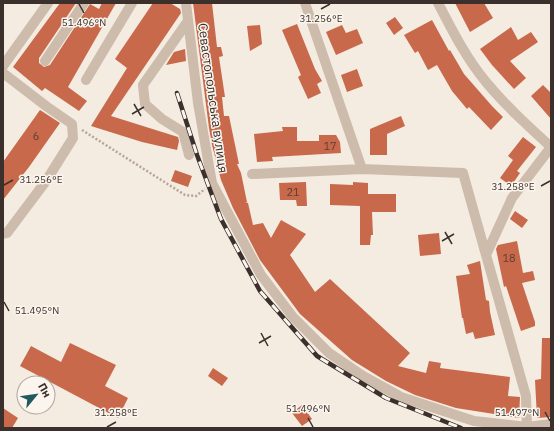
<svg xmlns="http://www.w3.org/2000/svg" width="554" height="431" font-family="'IBM Plex Sans',sans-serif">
<rect width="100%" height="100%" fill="#f4ebe1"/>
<path fill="#c8694b" d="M60,3H76L39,58V63L44,67L50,65L90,4L99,9L102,3H116L68,87L87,101L79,111L45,88L42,91L13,67Z
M153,3H170L180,9L181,13L111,116L178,137L179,141L177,150L142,142L91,126L127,68L115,59Z
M193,3H212L217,47H221L223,56L219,57L225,97H222L224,116H229L239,164H237L241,173L247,202H245L248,203L253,225L263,223L271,238L281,220L306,234L290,255L315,292L330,279L410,353L398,366L426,373L429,361L441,363L440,368L510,377L508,396L520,397L519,418L456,408L415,395L386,381L352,360L300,314L260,260L233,208L221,180L212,145L209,128Z
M455,3H484L493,18L470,32Z
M395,17L403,28L394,35L386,23Z
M432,20L449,51L450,50L464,74L492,106L503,117L491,130L469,107L467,109L452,91L437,65L428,70L418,51L415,53L404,35Z
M297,24L315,69L322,81L317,84L321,93L308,99L298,77L301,75L282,30Z
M260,25L262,44L250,51L247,26Z
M342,25L346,33L357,29L363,43L336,55L326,32Z
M511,27L518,40L531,32L538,42L510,61L526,78L514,89L492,65L480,49Z
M185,49L186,61L166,65L174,52Z
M357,69L363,86L347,92L341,75Z
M543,85L551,93V119L531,96Z
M40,110L60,123L29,167L3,200V162Z
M401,116L405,126L387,134V155H370V129Z
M282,127H297V141H319V135H336L340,142L341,153L272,157L273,161L257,162L254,134L283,131Z
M523,137L536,147L517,171L520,173L511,186L500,178L513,160L508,156Z
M175,170L192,176L188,187L171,181Z
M306,182L307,206H297L296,200H280L279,183Z
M353,182L368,183V194H396V212H372L373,235H371L370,245H360V206L330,205V184L353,185Z
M515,211L528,220L522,228L510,219Z
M439,233L441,254L420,256L418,235Z
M517,241L523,273L533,271L535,280L522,283L535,322V326L521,331L506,286L504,287L496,249L498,245Z
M480,261L486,300L489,301L490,312L495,335L475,339L473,332L466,334L463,318H462L456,276L470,274L467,265Z
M542,338H551V417L537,418L535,380L541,379Z
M70,343L116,365L105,386L128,398L118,418L20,366L31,346L61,362Z
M213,368L228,378L222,386L208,376Z
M302,405L312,419L302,426L292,413Z
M3,408L18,418L12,428H3Z"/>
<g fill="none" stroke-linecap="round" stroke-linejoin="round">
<path stroke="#b9a596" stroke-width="2.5" stroke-dasharray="2 2" stroke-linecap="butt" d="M82,130L185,195L196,196L205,189"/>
<path stroke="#cdbbac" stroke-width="10" d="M186,3L198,103L212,183L261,275L293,317L329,353L363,376L401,397L474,421L527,427
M438,3C452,30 466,58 486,82C505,105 528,126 551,147
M188,21L143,85L145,104L162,119L183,132L189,155
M45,61L84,3
M3,66L48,3
M3,73L46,106L72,124L73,138L46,181L7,233L3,234
M86,80L132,3
M551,147L512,198L486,255L526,396L527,427L551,424
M362,169L463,173L486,255
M252,174L362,169L305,3"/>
<defs>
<path id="rail" d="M177,93L197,155L221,219L260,291L317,356L386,398L461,428"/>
</defs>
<use href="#rail" stroke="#3b302b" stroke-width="4.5"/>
<use href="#rail" stroke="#fbf5ee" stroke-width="3" stroke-dasharray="9" stroke-linecap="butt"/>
</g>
<path fill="none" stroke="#3b302b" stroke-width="1.5" d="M79,4L84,13M321,9L330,4M134,104L141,116M132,114L144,107M4,185L13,180M541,186L550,181M445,232L452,244M442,241L454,234M4,302L9,311M261,333L268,346M259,343L271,336M545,412L550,421M308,418L313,427M107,427L116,422"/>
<g text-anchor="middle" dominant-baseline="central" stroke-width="3" stroke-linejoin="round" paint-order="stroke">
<g font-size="11" fill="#5e3e33">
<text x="36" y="136">6</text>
<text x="330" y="146">17</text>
<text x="293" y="192">21</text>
<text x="509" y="258">18</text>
</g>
<g font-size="13" fill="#3b302b" stroke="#fbf5ee">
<text transform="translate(213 98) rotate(82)">Севастопольська вулиця</text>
</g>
</g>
<g font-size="10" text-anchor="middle" fill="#3b302b" stroke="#fbf5ee" stroke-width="3" stroke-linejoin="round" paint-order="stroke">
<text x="321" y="22">31.256°E</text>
<text x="84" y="26">51.496°N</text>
<text x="41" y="183">31.256°E</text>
<text x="513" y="190">31.258°E</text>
<text x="37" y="314">51.495°N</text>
<text x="308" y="412">51.496°N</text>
<text x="116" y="416">31.258°E</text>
<text x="517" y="416">51.497°N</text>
</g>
<rect width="554" height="431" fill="none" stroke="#3b302b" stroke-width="8"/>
<g transform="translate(36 395) rotate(61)"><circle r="19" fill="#fbf5ee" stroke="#aea6a0"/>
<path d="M0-3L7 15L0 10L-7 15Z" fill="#1f5a5e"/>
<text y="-6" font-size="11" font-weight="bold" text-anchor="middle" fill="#3b302b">Пн</text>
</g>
</svg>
